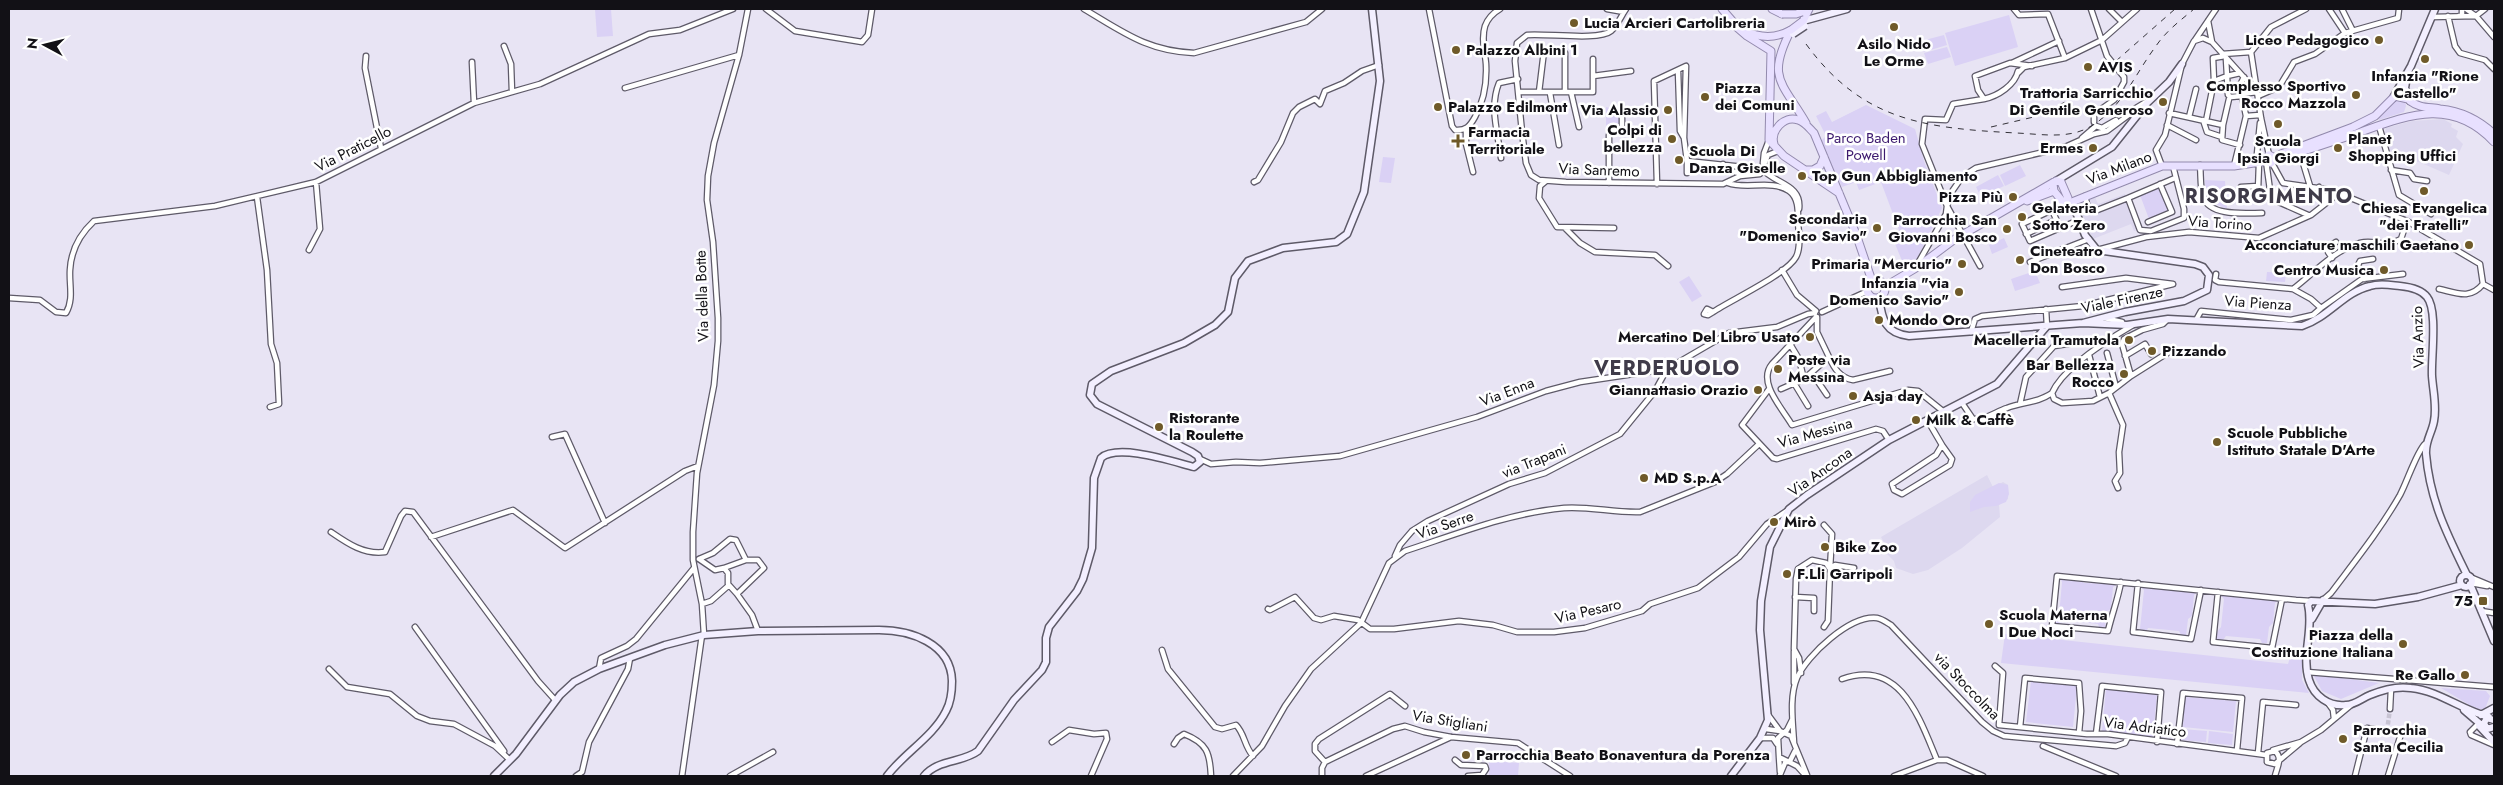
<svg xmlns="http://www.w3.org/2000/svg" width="2503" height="785" font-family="Jost,sans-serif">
<rect width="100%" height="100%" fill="#e8e4f4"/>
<path fill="#ddd8ef" d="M2443,119L2452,124L2451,127L2458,131L2456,137L2463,144L2449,175L2419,162L2392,158L2385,132L2386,128L2412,121Z
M2125,194L2138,230L2134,231L2131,224L2093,239L2078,205L2095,197L2098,204Z
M1987,475L1993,487L2003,482L2008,485V499L1999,505L2000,517L1962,548L1928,570L1913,574L1896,568L1894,561L1885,552L1888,550L1881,537Z"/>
<path fill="#dad1f5" d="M595,9H611L613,36L597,37Z
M2009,15L2018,47L1955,66L1945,33Z
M1944,35L1947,45L1924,52L1921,41Z
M1947,47L1951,57L1928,64L1924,53Z
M2396,99L2405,101L2406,106L2404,112L2379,120V116Z
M1866,105L1915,129L1924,161L1942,208L1916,261L1905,268L1891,234L1899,230L1881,182L1859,190L1856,182L1842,187L1822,148V140L1826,136L1816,116L1826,111L1832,122Z
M1606,107L1619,111L1622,115L1619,129H1606Z
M1383,157L1395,158L1391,183L1379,182Z
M2020,165L2026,176L2005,186L2000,175Z
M1998,175L2004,186L1981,197L1976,187Z
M2205,180L2225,181L2227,209L2206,200Z
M2159,188L2168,211L2149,219L2140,195Z
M2004,238L2008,247L1992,254L1989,245Z
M2035,271L2040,283L2015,291L2011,279Z
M2267,272L2286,273L2285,282L2266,281Z
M1689,276L1702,296L1692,302L1679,282Z
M1999,483L2008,485L2009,494L2006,502L1996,506L1984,507L1970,512V502L1975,495Z
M2060,578L2080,580L2084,583L2117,584L2113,587L2111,609L2107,611L2105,627H2099L2098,624L2064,620L2061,624L2054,623V618L2059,616L2062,582Z
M2140,586L2197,592L2194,595L2192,616L2188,619L2186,636L2181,635L2179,631L2148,628L2146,632L2135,630L2140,629L2144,590Z
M2220,594L2279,600L2275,603L2273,623L2269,627L2267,643H2262L2260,639L2226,636L2223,640L2216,639L2217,632L2221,627L2224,599Z
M2005,634L2288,664L2291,654L2302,655V680L2309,693L2001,663Z
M2313,674L2379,683L2341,699L2322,691Z
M2031,681L2077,686L2073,727L2026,722Z
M2441,688L2486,691L2490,696L2485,709L2478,710Z
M2106,689L2157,694L2153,738L2102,731Z
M2185,697L2236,701L2233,732L2183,727Z
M2182,729L2207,731L2206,742L2181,740Z
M2209,731L2233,734L2232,745L2208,743Z
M1489,761L1519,763L1518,776H1489Z"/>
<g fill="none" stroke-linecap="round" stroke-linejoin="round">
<path stroke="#c8c4d3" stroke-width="4.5" stroke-dasharray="4.5 2" stroke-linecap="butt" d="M2387,731L2390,709"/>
<defs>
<path id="street" d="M766,9L795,31L862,42L868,35L872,9
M1084,9C1123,32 1147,51 1194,53L1306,22L1322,9
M1429,9L1452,126L1455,130C1466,131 1470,126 1475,117C1484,101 1487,83 1486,64C1485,51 1481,39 1485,26C1488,18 1493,13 1500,9
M1607,9L1624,12
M1626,9C1621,16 1618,25 1611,31C1599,41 1545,33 1527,35L1517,43L1515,61L1522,132L1526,163L1531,175L1539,180L1566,182L1723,184L1740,176L1760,174L1768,155L1778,151
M2014,9L2019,15L2048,14L2065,58
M2091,9L2107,56L2124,77V82L2114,100L2094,114V122
M2109,9L2122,22
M2329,9L2345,33
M2342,9L2352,29
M2466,9L2476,16L2494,37
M2448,16L2455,46L2460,53L2485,60L2494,69
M2459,16L2462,15V9
M2432,17L2476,16L2485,9
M2208,21L2212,42L2250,84L2256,85
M2195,40L2216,9
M504,46L511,64L512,92
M2251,52L2261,118L2269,155
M2251,52L2271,27L2306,9
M2222,54L2251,52
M366,56L365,68L381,148
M2226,59L2227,76L2240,73
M472,62L474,103
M2012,63L2059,41
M1678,71L1680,131L1684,138
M2018,73L2024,67L2065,58L2102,40L2137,9
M1593,76L1631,71
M2214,81L2227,76L2228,95L2231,97L2242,96L2241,83L2244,77
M625,88L739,55
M1519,92H1593V59
M1539,92L1544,51
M1565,92V53
M1571,92L1579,127
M1550,93L1559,145
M2242,94L2257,92
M2258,96L2279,87L2294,62L2315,54L2345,33L2398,18L2399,9
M1984,99C1998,96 2015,85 2018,71
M2131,111L2146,102
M2169,113L2223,125L2222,140L2240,145
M2246,116L2260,115
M2189,117L2196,89
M2203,120L2207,132L2222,137
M2206,121L2214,81L2213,58L2225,56
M2167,125L2196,140
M2223,125L2229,99
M2096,126L2102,128L2116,120
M2379,126L2399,195L2431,214
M1466,129V144L1473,172
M2082,138L2096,126
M2300,153L2310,186
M1501,158C1498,133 1489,107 1499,83L1518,79
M1687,161V173
M1763,163L1764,153L1769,140
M2259,163L2258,190L2261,195L2265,196L2270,190L2266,161
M2272,163L2283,183L2331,190L2407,221L2480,264L2483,284C2470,300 2457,293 2439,289
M1723,164V170L1750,175
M2256,164L2260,123
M2200,165C2201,175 2200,188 2203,197C2210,217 2246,213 2262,213
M2162,166L2156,150L2165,135L2182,64L2194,41L2203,38L2212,42
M2173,166L2184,209V218L2151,231L2140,230L2128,198L2175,178
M2234,166L2246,116L2242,96
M1762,169C1775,184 1802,184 1799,209
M2391,170L2410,173L2414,179L2427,181
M1546,181L1540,186L1539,198L1557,227L1614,228
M1254,182L1258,180L1281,142L1293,113L1299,107L1315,99L1320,104L1325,91L1344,83L1362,71L1379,65
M1609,183V135L1613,131L1622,132V109
M1657,184L1654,81L1686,66L1684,138L1687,161L1762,169
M2258,186L2241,187L2242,196L2260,194
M2319,187L2325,197L2324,204
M2085,196L2088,208L2095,211L2128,198
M2265,196L2308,215
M257,197L267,270L271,344L277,363L279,404L270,407
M2052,210L2060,228L2030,241L2022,224L2052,210L2062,201
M2148,222L2172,212L2160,184
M1565,228L1580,243L1595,252L1655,255L1668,266
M2060,228L2079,220
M2026,234L2056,220
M2101,249L2146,237L2189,232L2259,238L2311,215L2339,193
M309,250L320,229L316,182
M2332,258L2328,252V247L2336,242
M2030,262L2089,239
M1917,265L1946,214L1947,206L1922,144L1925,119L1946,120L1953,104L1984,99L1978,90L1975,76L2010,63L2032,66
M1980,266L1947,206L1953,190L1962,177L1976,168L2065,147L2094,134L2107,131L2134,111L2138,115
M1782,270L1797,295L1816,311
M2216,274L2215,280L2219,282L2293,289
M2365,279L2358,265L2360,261L2373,259
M2483,284L2494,290
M9,298L40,300L56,312L66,313C74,299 69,285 70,270C71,250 80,234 94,221L215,206L316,182L474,103L540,84L649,34L680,30L733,9
M2321,308L2362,279L2403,274
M2046,309L2047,327
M1713,312L1708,315L1704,314L1707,309L1713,312C1731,300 1787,274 1796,257C1801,248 1799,233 1798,223C1798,212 1799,198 1789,191C1772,179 1746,190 1728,183
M1822,312L1868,291
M1816,317L1772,364C1757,382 1782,408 1792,425L1908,390L1918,391L1944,412
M1817,317V332L1829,357
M2104,318L2122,322
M2196,320L2201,311L2291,320L2313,315L2321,308L2311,299L2293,289C2313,274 2335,249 2360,243C2376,239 2383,249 2401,239L2407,221
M2133,325C2109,339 2063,368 2052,393L2054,399L2062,403L2093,401L2109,393L2131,376L2169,352
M1971,332L1975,319L1982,316L2083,306L2173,284L2126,278L2062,287
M1790,344L1799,359L1804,379
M2107,353L2116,387
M2089,355L2100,397
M2125,356L2145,344L2151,354
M1812,373L1827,395
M2131,376L2122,344L2124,339L2142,330L2163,324L2168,319
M1794,383L1808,406
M1769,389L1742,425L1773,458L1777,459L1876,429L1883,431L1889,440
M1781,389L1804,379L1829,357C1834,368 1840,378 1853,380L1890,371
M2109,393L2123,425L2119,452L2120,473L2115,481L2118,488
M1962,403L1973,419C1986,420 1995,412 2007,408C2022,402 2038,403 2052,393
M2020,404L2026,377L2054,346L2087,341
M1928,421L1942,445L1936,455L1892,484L1894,490L1902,494L1950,465L1952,459L1942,445
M552,437L565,434L605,523
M1200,459L1211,464L1236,462L1260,463L1340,456L1477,417L1546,391L1580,382L1667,369L1729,333L1777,327L1808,314L1815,313
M1824,525L1832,534L1830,569
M331,532C347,543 364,555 385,552L401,516L405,511L413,512L538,681L556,701
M431,537L513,510L565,548L685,471L698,466
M1395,556L1400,545L1412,531L1428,521L1509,484L1545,473L1620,434L1655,391L1667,369
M699,559L713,553L730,539L736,540L746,560L724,568
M699,559L715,570L724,568L728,573V584L737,594
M746,560H758L764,568L737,594L752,615L758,631
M1830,569L1835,565L1854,568
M2470,577L2494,587
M2121,582C2118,599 2112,614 2108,631L2052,626L2057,576L2296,600L2311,601
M2138,583L2133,632L2191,639L2201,590
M2471,583L2487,586
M2218,592L2213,642L2272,648L2282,599
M1795,597L1814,598V611
M2323,600L2331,593C2355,561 2380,530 2400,495C2407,482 2417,451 2425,444
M702,604L711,601L728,586
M1268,609L1270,610L1295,597L1314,618L1321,620L1334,616L1358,620L1370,629H1394L1459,621L1493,625L1517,632H1554L1585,628L1642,611L1650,604L1698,588L1739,557L1767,524L1788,510
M2481,611L2494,613
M415,627L504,751
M704,635L702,604L693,560V532L697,473L714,385L718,341V318L713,242L707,200L708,176L714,143L739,55L748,9
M1162,650L1168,669L1215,727L1222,729L1236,725C1245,734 1244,746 1253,756
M1995,666L2003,673L1999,725L2087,734H2108L2266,755
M329,669L347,687L390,694L417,716L430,721L454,724L495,746L510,760
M599,669L601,658L627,646L636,639L694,568
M2307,672L2494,687
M1801,673L1799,658L1794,649L1796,579L1798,569L1812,560L1826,563L1830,569L1828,621L1824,627
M1842,679C1900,658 1919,717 1937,760
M1794,683V651
M2328,703L2333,710L2334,719
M2390,709L2391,689
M1769,716L1780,731
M1792,720L1787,730L1778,738L1779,757L1797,766L1806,776
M2477,725L2470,732L2471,735L2494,745
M2020,727L2025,678L2079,683L2081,711L2079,733
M1766,729L1780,731L1791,736L1807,775
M2096,734L2102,686L2161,692L2157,742
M1760,738H1773L1777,744
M1052,742L1069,730L1094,734L1106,733L1107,739L1091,776
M1794,743C1793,723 1789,697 1797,678C1807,655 1850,615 1877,618C1882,619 1886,622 1891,625L1982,722L1993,731L2004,736L2116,746L2125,743L2128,737
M1174,744L1178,738L1184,734C1207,743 1210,753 1211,776
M2177,744L2183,693L2242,698L2237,750
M2043,746L2116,776
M2273,750L2301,742L2321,730L2351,705
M2258,753L2263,702L2296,705
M1779,757L1780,772
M1455,760L1461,765L1485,766L1486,769L1482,775L1468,776
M1325,762L1315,751V744L1319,739L1390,694L1405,706
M1780,775L1785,763L1790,761L1795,751
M576,776L582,772L589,742L628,669L630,658
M682,776L702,635
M730,776L773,752
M1233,776L1262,746L1285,706L1311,669L1361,623L1389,563L1405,551C1457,534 1509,513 1564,508C1589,506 1614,513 1640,512L1715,482L1727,474L1758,445
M1322,776V768L1325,762L1393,729L1405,726L1424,732L1451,737L1518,743L1570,776
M1366,776L1451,737
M1894,776L1937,760H1947L1983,776
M2275,776C2277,767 2283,758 2275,751L2267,753V762L2275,764L2300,743
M2355,776L2367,728L2401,734L2388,776"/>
<path id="secondary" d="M1803,21L1847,9
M2407,76L2405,88L2410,101
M2393,98L2411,66L2435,9
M2056,181L2112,147L2148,102L2169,82L2182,64
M1879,298C1882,320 1885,333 1909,336L2083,323L2125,312L2184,301L2207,290L2209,275L2203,267L2195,264L2097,250L2085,235L2072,202
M2083,323L2127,325L2168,319L2302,326C2329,317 2344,292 2370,286C2380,283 2390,285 2400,286C2410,287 2421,289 2427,297C2438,310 2431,358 2432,376C2433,391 2437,406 2434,421C2432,433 2425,441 2426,454C2430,501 2447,534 2467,575
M2460 581a6 6 0 1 1 12 0a6 6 0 1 1-12 0Z
M2470,584L2494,641
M2462,585L2418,597L2375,604L2311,601L2308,605C2314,629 2301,656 2309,680C2314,696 2329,707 2346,705C2355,705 2362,698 2370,695C2382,690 2398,686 2411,688C2440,691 2461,710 2489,717
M2312,619L2323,600
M2464,710L2485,728
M2481,715L2494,708
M2494,720L2487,718L2484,723L2487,729L2494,727
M2479,726L2494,742
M494,776L516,754L560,695L574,682L599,669L665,645L704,635L758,631L879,630C910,630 951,643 952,681C952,692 951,702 946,711C933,737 904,753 887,776
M924,776C938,759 962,763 978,751L1014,700L1042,670L1046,662V638L1049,627L1077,591L1083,579L1092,548L1094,478L1101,458C1118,443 1174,462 1194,467L1200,462L1198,456L1192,452L1097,404L1090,395L1092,384L1111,371L1184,343L1215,325L1228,312L1235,278L1248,261L1283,248L1336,242L1347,234L1364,192L1380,81L1372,9
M1731,776L1760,738L1768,720L1760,630L1761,601L1770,547L1789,509L1807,495L1889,440L1997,384L2046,327"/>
<path id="primary" d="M1722,9L1735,24
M1772,9L1782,14
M1803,21L1809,9
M1732,23L1747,36L1771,51L1769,140L1784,156L1839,193
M1744,30C1759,38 1775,39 1791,30
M1791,30C1766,78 1782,82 1806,123
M2410,101C2419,108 2429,107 2440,109C2461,111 2479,120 2494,134
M1774,144C1770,131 1784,115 1798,120C1805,122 1809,128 1814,133L1856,234L1872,281
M2281,154L2353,127L2375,116L2395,96L2408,99
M2275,160C2301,152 2326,144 2352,135C2404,117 2450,95 2494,142
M1807,170H1813L1820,166L1824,157
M2056,181L2061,182L2068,198L2066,202L2062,201L2054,191L2053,184Z
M2027,201L2054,191
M2067,201L2072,202L2162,166H2234L2267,161L2271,163L2275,158L2269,155L2267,161
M1867 289a9 9 0 1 1 18 0a9 9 0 1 1-18 0Z
M1884,287L1916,268L1955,239L2054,182"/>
</defs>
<use href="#street" stroke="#5e5a68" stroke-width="7"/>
<use href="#secondary" stroke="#5e5a68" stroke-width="9"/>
<use href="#primary" stroke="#938aad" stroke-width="9"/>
<use href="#street" stroke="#fff" stroke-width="4.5"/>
<use href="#secondary" stroke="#f3efff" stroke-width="6"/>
<use href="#primary" stroke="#e8e0ff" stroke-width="7"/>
<path stroke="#343239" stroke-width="1" stroke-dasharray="6 6" stroke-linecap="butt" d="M1806,44C1863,122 1926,128 2016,133C2042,134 2070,140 2093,125C2123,106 2135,74 2156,46C2166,31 2181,20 2194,9
M2116,61L2175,9
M1991,127L2038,116L2067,101"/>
<defs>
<path id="secondary-bridge" d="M1793,34L1805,26"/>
<path id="primary-bridge" d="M1782,14H1796L1802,12
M1791,30L1803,21"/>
</defs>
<use href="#secondary-bridge" stroke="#5e5a68" stroke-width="9" stroke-linecap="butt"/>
<use href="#primary-bridge" stroke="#938aad" stroke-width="9" stroke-linecap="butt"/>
<use href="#secondary-bridge" stroke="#f3efff" stroke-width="6"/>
<use href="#primary-bridge" stroke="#e8e0ff" stroke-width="7"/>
</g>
<g fill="#6f5a29" stroke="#fff" stroke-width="2">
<circle cx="1574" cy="23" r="5"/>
<circle cx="1894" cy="27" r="5"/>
<circle cx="2379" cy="40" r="5"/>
<circle cx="1456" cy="50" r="5"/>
<circle cx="2425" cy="59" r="5"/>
<circle cx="2088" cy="67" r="5"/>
<circle cx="2356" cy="95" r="5"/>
<circle cx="1705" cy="97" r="5"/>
<circle cx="2163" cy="102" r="5"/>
<circle cx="1438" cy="107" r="5"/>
<circle cx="1668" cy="110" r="5"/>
<circle cx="2278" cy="124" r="5"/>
<circle cx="1672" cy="139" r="5"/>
<path d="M1455.5 133.5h5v5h5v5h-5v5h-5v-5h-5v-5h5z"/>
<circle cx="2093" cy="148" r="5"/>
<circle cx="2338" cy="148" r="5"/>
<circle cx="1679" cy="160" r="5"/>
<circle cx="1802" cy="176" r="5"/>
<circle cx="2424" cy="191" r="5"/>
<circle cx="2013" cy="197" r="5"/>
<circle cx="2022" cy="217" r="5"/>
<circle cx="1877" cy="228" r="5"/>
<circle cx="2007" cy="229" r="5"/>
<circle cx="2469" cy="245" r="5"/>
<circle cx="2020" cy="260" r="5"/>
<circle cx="1962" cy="264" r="5"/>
<circle cx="2384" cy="270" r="5"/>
<circle cx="1959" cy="292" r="5"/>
<circle cx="1879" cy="320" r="5"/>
<circle cx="1810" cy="337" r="5"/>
<circle cx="2129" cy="340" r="5"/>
<circle cx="2152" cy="351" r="5"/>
<circle cx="1778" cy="369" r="5"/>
<circle cx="2124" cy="374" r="5"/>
<circle cx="1758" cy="390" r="5"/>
<circle cx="1853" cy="396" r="5"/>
<circle cx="1916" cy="420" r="5"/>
<circle cx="1159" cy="427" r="5"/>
<circle cx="2217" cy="442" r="5"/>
<circle cx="1644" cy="478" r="5"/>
<circle cx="1774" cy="522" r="5"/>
<circle cx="1825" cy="547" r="5"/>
<circle cx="1787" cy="574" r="5"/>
<rect x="2478" y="596" width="10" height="10" rx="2.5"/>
<circle cx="1989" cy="624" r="5"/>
<circle cx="2403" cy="644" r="5"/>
<circle cx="2465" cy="675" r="5"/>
<circle cx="2343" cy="739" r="5"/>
<circle cx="1466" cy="755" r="5"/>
</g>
<g text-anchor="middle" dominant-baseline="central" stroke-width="5" stroke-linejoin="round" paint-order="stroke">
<g font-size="15" font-weight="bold" fill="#121116" stroke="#fff" text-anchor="start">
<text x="1584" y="23">Lucia Arcieri Cartolibreria</text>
<text x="2369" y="40" text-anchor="end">Liceo Pedagogico</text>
<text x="1894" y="44" text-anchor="middle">Asilo Nido<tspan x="1894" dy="17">Le Orme</tspan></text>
<text x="1466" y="50">Palazzo Albini 1</text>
<text x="2098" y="67">AVIS</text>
<text x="2425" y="76" text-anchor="middle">Infanzia "Rione<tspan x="2425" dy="17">Castello"</tspan></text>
<text x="2346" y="86" text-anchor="end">Complesso Sportivo<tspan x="2346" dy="17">Rocco Mazzola</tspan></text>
<text x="1715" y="88">Piazza<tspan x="1715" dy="17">dei Comuni</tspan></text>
<text x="2153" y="93" text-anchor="end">Trattoria Sarricchio<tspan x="2153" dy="17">Di Gentile Generoso</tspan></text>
<text x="1448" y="107">Palazzo Edilmont</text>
<text x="1658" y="110" text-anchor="end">Via Alassio</text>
<text x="1662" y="130" text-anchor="end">Colpi di<tspan x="1662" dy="17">bellezza</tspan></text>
<text x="1468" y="132">Farmacia<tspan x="1468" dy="17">Territoriale</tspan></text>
<text x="2348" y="139">Planet<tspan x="2348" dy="17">Shopping Uffici</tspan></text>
<text x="2278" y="141" text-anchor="middle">Scuola<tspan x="2278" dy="17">Ipsia Giorgi</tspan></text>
<text x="2083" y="148" text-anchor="end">Ermes</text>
<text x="1689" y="151">Scuola Di<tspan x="1689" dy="17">Danza Giselle</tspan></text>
<text x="1812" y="176">Top Gun Abbigliamento</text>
<text x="2003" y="197" text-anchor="end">Pizza Più</text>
<text x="2032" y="208">Gelateria<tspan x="2032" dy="17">Sotto Zero</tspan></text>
<text x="2424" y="208" text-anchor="middle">Chiesa Evangelica<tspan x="2424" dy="17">"dei Fratelli"</tspan></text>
<text x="1867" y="219" text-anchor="end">Secondaria<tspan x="1867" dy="17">"Domenico Savio"</tspan></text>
<text x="1997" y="220" text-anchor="end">Parrocchia San<tspan x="1997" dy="17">Giovanni Bosco</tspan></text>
<text x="2459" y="245" text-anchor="end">Acconciature maschili Gaetano</text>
<text x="2030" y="251">Cineteatro<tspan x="2030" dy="17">Don Bosco</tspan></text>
<text x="1952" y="264" text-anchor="end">Primaria "Mercurio"</text>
<text x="2374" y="270" text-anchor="end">Centro Musica</text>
<text x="1949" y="283" text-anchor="end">Infanzia "via<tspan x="1949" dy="17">Domenico Savio"</tspan></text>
<text x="1889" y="320">Mondo Oro</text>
<text x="1800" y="337" text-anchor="end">Mercatino Del Libro Usato</text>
<text x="2119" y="340" text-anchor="end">Macelleria Tramutola</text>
<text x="2162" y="351">Pizzando</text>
<text x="1788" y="360">Poste via<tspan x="1788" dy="17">Messina</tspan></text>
<text x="2114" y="365" text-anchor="end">Bar Bellezza<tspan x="2114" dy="17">Rocco</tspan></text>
<text x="1748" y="390" text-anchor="end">Giannattasio Orazio</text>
<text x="1863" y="396">Asja day</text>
<text x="1169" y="418">Ristorante<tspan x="1169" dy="17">la Roulette</tspan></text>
<text x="1926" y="420">Milk &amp; Caffè</text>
<text x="2227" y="433">Scuole Pubbliche<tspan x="2227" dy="17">Istituto Statale D'Arte</tspan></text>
<text x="1654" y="478">MD S.p.A</text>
<text x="1784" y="522">Mirò</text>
<text x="1835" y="547">Bike Zoo</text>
<text x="1797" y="574">F.Lli Garripoli</text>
<text x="2473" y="601" text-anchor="end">75</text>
<text x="1999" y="615">Scuola Materna<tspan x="1999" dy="17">I Due Noci</tspan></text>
<text x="2393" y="635" text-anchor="end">Piazza della<tspan x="2393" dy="17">Costituzione Italiana</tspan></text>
<text x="2455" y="675" text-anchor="end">Re Gallo</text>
<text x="2353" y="730">Parrocchia<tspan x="2353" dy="17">Santa Cecilia</tspan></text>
<text x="1476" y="755">Parrocchia Beato Bonaventura da Porenza</text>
</g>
<g font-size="15" fill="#3d1a6f" stroke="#fff">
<text x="1866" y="138">Parco Baden<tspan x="1866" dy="17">Powell</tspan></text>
</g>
<g font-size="15" fill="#121116" stroke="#fff">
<text transform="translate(353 149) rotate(-27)">Via Praticello</text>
<text transform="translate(2119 168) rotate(-21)">Via Milano</text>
<text transform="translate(1599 170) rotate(2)">Via Sanremo</text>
<text transform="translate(2220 223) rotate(4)">Via Torino</text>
<text transform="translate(702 296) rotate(-92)">Via della Botte</text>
<text transform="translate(2122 300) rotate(-12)">Viale Firenze</text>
<text transform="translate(2258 303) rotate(4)">Via Pienza</text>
<text transform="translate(2418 337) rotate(-92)">Via Anzio</text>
<text transform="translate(1507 392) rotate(-21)">Via Enna</text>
<text transform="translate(1815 433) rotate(-16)">Via Messina</text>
<text transform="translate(1534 461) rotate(-22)">via Trapani</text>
<text transform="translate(1820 472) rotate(-35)">Via Ancona</text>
<text transform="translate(1445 525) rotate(-19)">Via Serre</text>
<text transform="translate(1588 611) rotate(-13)">Via Pesaro</text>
<text transform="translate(1967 686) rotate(46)">via Stoccolma</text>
<text transform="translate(1450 721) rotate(9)">Via Stigliani</text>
<text transform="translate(2145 727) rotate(7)">Via Adriatico</text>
</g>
<g font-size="20" font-weight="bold" letter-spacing="1" fill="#3f3b49" stroke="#fff">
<text x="2269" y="196">RISORGIMENTO</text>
<text x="1667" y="368">VERDERUOLO</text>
</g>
</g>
<rect width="2503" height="785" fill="none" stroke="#121116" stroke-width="20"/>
<g transform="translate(45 45) rotate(277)" stroke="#ffffff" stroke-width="4" paint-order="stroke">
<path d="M0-4L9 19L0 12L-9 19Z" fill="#121116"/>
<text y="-8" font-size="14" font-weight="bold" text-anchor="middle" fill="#121116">N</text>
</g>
</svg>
